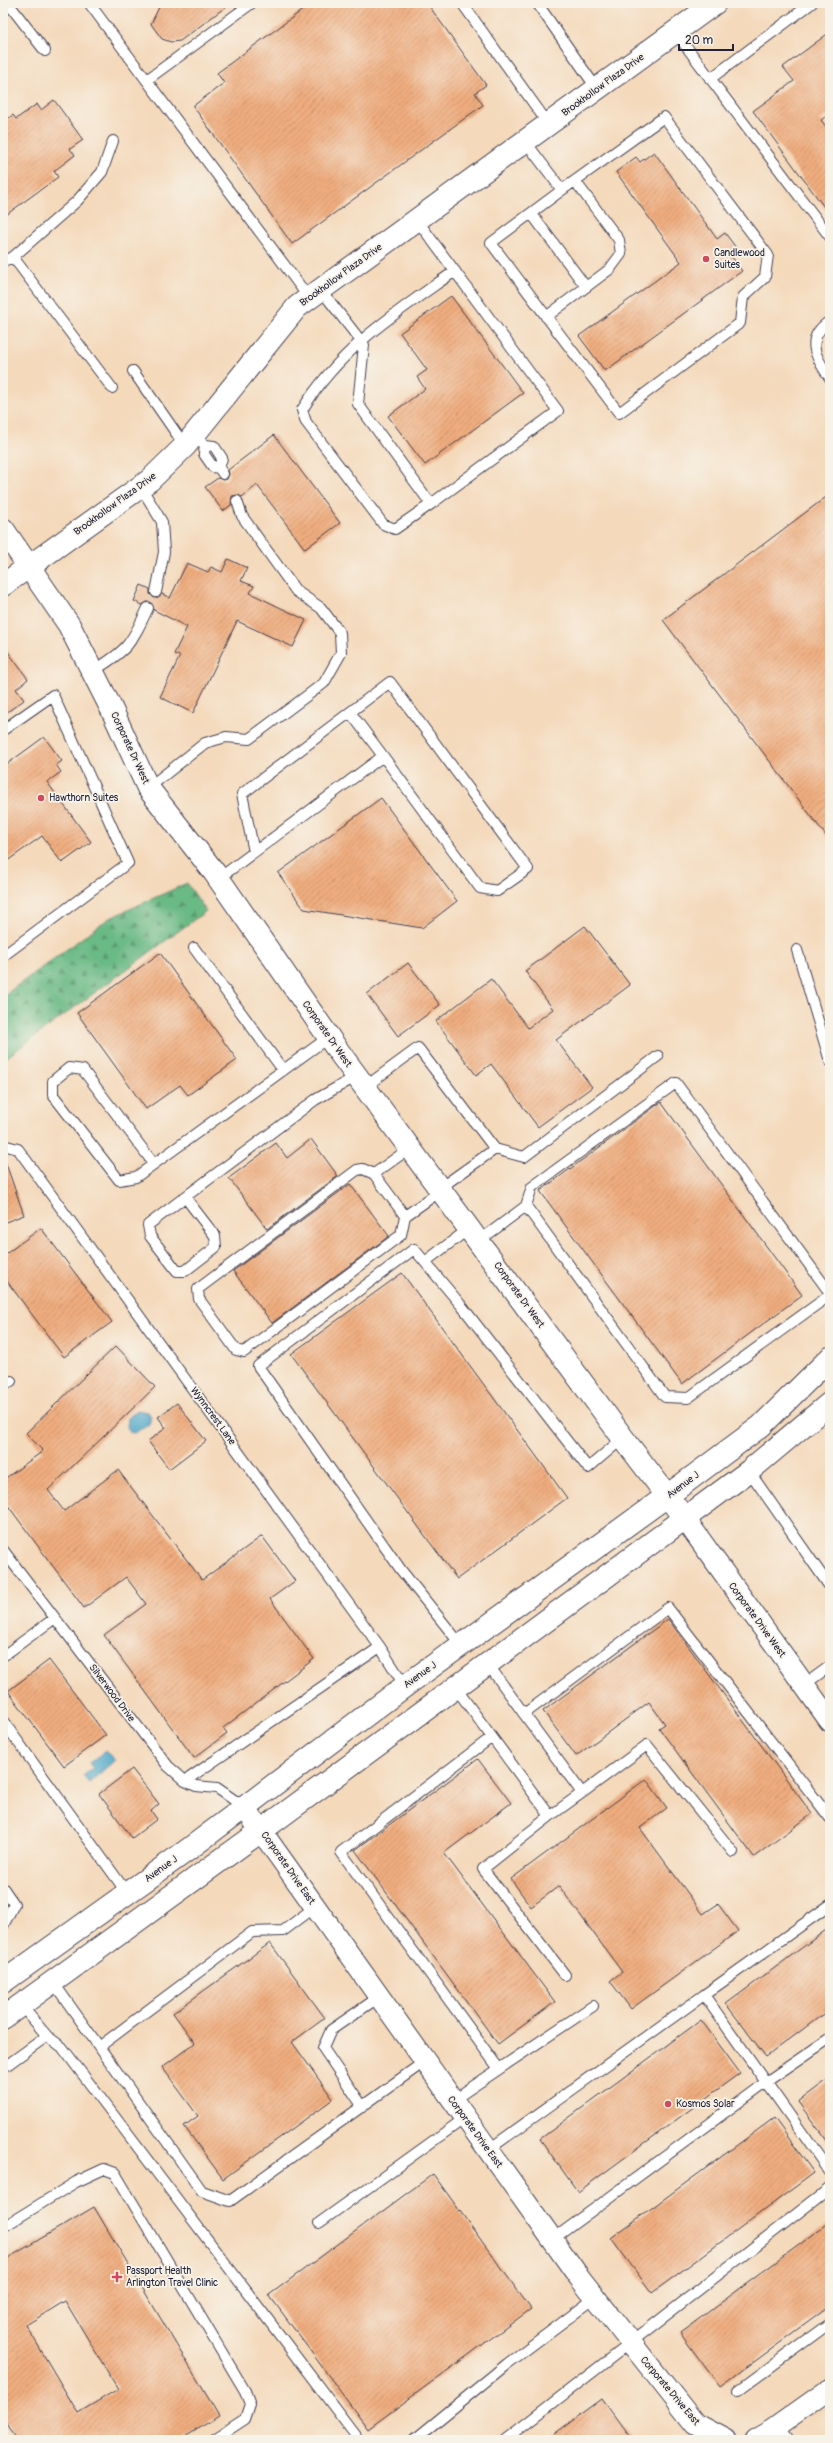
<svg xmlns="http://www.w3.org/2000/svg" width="833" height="2443" font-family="Pangolin,sans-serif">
<defs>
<pattern id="forest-firs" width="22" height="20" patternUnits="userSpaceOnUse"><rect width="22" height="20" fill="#6bba85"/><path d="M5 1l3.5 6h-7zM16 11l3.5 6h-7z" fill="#58976e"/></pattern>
<pattern id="building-hatch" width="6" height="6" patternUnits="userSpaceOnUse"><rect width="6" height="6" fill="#f0ad7f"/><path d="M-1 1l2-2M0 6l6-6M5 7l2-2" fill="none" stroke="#c28c69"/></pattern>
</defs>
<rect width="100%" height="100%" fill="#f7f3e8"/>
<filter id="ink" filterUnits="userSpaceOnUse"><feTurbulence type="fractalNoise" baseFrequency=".025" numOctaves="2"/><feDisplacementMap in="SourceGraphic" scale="8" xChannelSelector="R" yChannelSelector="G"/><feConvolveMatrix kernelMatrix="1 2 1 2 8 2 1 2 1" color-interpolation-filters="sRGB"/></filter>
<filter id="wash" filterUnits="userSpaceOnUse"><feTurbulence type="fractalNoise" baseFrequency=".012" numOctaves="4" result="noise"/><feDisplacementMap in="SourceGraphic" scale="16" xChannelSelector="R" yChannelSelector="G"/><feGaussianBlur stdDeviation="0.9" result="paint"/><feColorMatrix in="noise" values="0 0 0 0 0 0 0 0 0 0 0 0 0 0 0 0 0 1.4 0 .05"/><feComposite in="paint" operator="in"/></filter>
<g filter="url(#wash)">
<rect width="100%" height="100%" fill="#f4d9bb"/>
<path fill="url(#forest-firs)" stroke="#466e60" d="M187,883L206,911L3,1060V996L108,919Z"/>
<path fill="#4aa5c8" stroke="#366482" d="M137,1410L147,1412L151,1416L149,1425L134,1433L129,1432L126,1427L127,1419Z
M105,1751L115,1760L89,1783L83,1776L93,1768L89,1763Z"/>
<g id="blocks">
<path fill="url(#building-hatch)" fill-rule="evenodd" d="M161,3H231L180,41L171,42L162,39L151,24Z
M312,3H427L486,85L475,93L483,105L292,244L193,106L224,83L217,73Z
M830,32V113L821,120L830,132V215L753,111L794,81L783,67Z
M54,100L83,140L70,149L75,155L54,171L58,177L3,217V122L13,115L16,119L37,104L41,110Z
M654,152L717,239L725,233L739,252L732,257L742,271L605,371L579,336L681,262L616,172L636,157L640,162Z
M451,296L523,393L425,465L388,416L425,389L417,377L427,370L400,333Z
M274,435L340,523L305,549L257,485L242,497L238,495L232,496L231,505L223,511L205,487L218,478L223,480L227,479L229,474L228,470Z
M830,494V841L663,620Z
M228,559L247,568L241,581L254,586L250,593L306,620L293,647L237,621L193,713L160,697L180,656L174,654L187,627L154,610L151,602H147L142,605L134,601L141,585L150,589V594L154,598L162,594L170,598L187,563L208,572L211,567L222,572Z
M3,645L28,679L16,689L24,700L3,715Z
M44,737L62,761L56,765L61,772L47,782L91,842L62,863L42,836L3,864V767Z
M381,798L457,901L422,928L304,909L278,873Z
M585,926L630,985L556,1040L592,1087L538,1127L491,1064L476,1075L436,1021L491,979L528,1028L553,1009L525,971Z
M160,953L237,1060L188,1095L180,1085L146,1109L77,1013Z
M408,963L440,1005L398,1036L367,994Z
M661,1102L802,1295L682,1384L540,1191Z
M311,1139L338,1176L267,1229L229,1178L276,1143L287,1158Z
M5,1161L24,1215L3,1223V1162Z
M350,1184L389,1236L272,1323L233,1271Z
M41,1228L112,1322L64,1357L3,1276V1256Z
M402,1273L567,1498L457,1579L291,1354Z
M116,1346L155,1387L48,1490L64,1511L118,1470L202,1580L262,1536L295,1581L270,1599L314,1659L223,1728L227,1733L194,1758L104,1635L146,1604L126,1577L84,1608L3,1499V1480L43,1451L26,1433Z
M177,1403L206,1441L169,1469L148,1441L166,1428L158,1417Z
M668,1619L812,1814L754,1857L659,1728L665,1724L649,1702L576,1756L543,1711Z
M49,1660L106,1735L64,1766L8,1691Z
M478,1759L511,1803L444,1853L555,2002L498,2044L355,1850Z
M132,1769L159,1804L151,1811L157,1819L132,1838L99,1794Z
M646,1779L667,1808L640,1828L703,1914L718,1904L738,1931L631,2009L610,1981L622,1972L559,1886L531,1907L511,1879Z
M830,1927V2009L766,2057L726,2004Z
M270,1943L325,2018L292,2042L333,2099L223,2179L184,2126L198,2116L162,2067L195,2043L173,2013Z
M701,2020L740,2073L578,2192L540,2139Z
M830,2078V2145L798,2102Z
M774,2118L814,2173L652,2293L611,2238Z
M433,2174L531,2309L368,2429L269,2295Z
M94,2207L219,2416L180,2440H17L3,2417V2261ZM65,2301L118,2389L78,2413L26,2325Z
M830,2222V2306L720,2387L680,2333Z
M602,2399L632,2440H546Z"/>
</g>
</g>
<g filter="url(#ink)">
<use href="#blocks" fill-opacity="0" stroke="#423d4e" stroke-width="1"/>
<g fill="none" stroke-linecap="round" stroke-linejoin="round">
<defs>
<path id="lane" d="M8,3L45,51
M89,3L309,298
M462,3L549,125
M537,3L597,89
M676,33L830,237
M148,79L252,3
M710,79L812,3
M664,117L768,255L765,277L743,297L740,323L619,413L491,243L562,190Z
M525,141L562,190
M531,213L586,287
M13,257L77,201L102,172L113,141
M3,261L13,257L112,388
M321,290L364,345L358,404L431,504L558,411L417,220
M546,317L610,269L621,254L619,240L575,181
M830,321C804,338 815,357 830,378
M133,371L185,446
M194,434L205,445L214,446L222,458L219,468L223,474
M205,445L204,454L213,467L219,468
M141,487L162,522L164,552L156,592
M431,504L395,529L383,524L306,422L302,410C341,347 396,313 455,271
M93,671C128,650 131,644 148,608
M350,712L383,756
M3,730L53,695L128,863L3,956
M148,788L205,743L226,737L249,739L324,683L341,653L340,633L321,608L296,591L242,516L237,501
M218,879L383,756L480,888L497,891L528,869L390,682L242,794L254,852
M194,948L283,1070
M797,950L830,1061
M365,1087L418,1048L495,1149
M3,1145L18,1149L380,1647L405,1686
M410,1148L374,1174L363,1169L357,1170L198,1289L199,1299L236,1350L244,1352L401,1235L405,1216L442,1190
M154,1164L83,1070L69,1068L53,1081V1095L119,1180L136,1177L329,1037
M374,1174L405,1216
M440,1188L495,1149L524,1157L658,1056
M185,1197L148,1225L150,1236L177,1271H185L216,1247L215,1236L185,1197L315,1100L357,1076
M526,1206L665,1397L688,1398L830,1295
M479,1241L526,1206L532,1187L676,1083L830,1293
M426,1261L470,1228
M3,1385L11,1381
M749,1471L830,1587
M3,1550L168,1766L185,1781L196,1786L217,1788L244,1807
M461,1645L401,1570L258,1366L414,1249L461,1305L588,1468L623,1438
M3,1656L55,1618
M487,1663L524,1714L668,1608L830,1818
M804,1685L830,1666
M455,1687L550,1816L483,1869L565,1975
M524,1714L582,1793L647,1745L733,1852
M3,1721L127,1893
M492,1737L341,1852L499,2069L593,2006
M185,1781L380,1647
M550,1816L582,1793
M3,1888L14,1904L3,1926
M830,1905L704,1995L830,2172
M53,1982L202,2191L230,2201L424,2062
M21,2005L47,2036L62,2047L359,2440
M99,2047L252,1932L283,1931L315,1907
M3,2068L47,2036
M453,2100L499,2069
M363,2107L323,2048L331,2030L379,1997
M488,2150L704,1995
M319,2223L465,2118
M3,2227L76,2182L104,2169L115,2173L245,2391L250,2404L245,2419L213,2440
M552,2240L766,2082L830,2038
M739,2390L830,2323
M779,2426L789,2440
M414,2440L507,2364L595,2298
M505,2440L830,2188"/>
<path id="street" d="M685,1519L830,1721
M244,1807L579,2277L695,2424L725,2440
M755,2440L771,2431L830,2389"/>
<path id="secondary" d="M3,529L69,625L111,708L148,788L214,872L339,1052L623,1438L685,1519
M3,585L150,480L185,446L297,307L715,3
M3,1982L189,1849L405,1686L667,1496L761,1426L830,1358
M3,2018L261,1831L749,1471L830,1403"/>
</defs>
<use href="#lane" stroke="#423d4e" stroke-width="12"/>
<use href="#street" stroke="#423d4e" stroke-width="23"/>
<use href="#secondary" stroke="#423d4e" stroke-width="24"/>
<use href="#lane" stroke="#fff" stroke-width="10"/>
<use href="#street" stroke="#fff" stroke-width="21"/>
<use href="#secondary" stroke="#fff" stroke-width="22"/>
</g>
</g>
<g fill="#d1495b" stroke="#f7f3e8" stroke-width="1.5">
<circle cx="706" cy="259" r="4"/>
<circle cx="41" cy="798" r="4"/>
<circle cx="668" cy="2104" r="4"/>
<path d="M115 2271h4v4h4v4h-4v4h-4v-4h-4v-4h4z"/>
</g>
<g text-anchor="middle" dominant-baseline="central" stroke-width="3.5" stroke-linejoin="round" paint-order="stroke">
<g font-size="10" fill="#22223b" stroke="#f7f3e8">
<text transform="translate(603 85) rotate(-36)">Brookhollow Plaza Drive</text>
<text transform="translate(341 275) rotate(-36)">Brookhollow Plaza Drive</text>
<text transform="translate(115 504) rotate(-36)">Brookhollow Plaza Drive</text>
<text transform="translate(130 748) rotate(65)">Corporate Dr West</text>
<text transform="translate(327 1034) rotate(55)">Corporate Dr West</text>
<text transform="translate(519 1295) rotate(54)">Corporate Dr West</text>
<text transform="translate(213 1416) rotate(54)">Wynncrest Lane</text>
<text transform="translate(683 1485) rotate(-37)">Avenue J</text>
<text transform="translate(757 1620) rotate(54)">Corporate Drive West</text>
<text transform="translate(420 1675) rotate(-36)">Avenue J</text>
<text transform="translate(112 1693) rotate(53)">Silverwood Drive</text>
<text transform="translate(288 1868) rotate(55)">Corporate Drive East</text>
<text transform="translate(161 1869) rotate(-36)">Avenue J</text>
<text transform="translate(475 2132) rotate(54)">Corporate Drive East</text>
<text transform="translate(670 2391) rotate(50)">Corporate Drive East</text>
</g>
<g font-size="10" fill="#22223b" stroke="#f7f3e8" text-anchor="start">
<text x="714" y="253">Candlewood<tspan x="714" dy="12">Suites</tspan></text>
<text x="49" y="798">Hawthorn Suites</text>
<text x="676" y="2104">Kosmos Solar</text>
<text x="126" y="2271">Passport Health<tspan x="126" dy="12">Arlington Travel Clinic</tspan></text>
</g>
</g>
<rect width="833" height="2443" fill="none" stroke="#f7f3e8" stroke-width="16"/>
<path d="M679 44v6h54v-6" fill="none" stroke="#22223b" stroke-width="2"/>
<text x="685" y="44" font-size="12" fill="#22223b" stroke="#f7f3e8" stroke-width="3" paint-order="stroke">20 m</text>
</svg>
